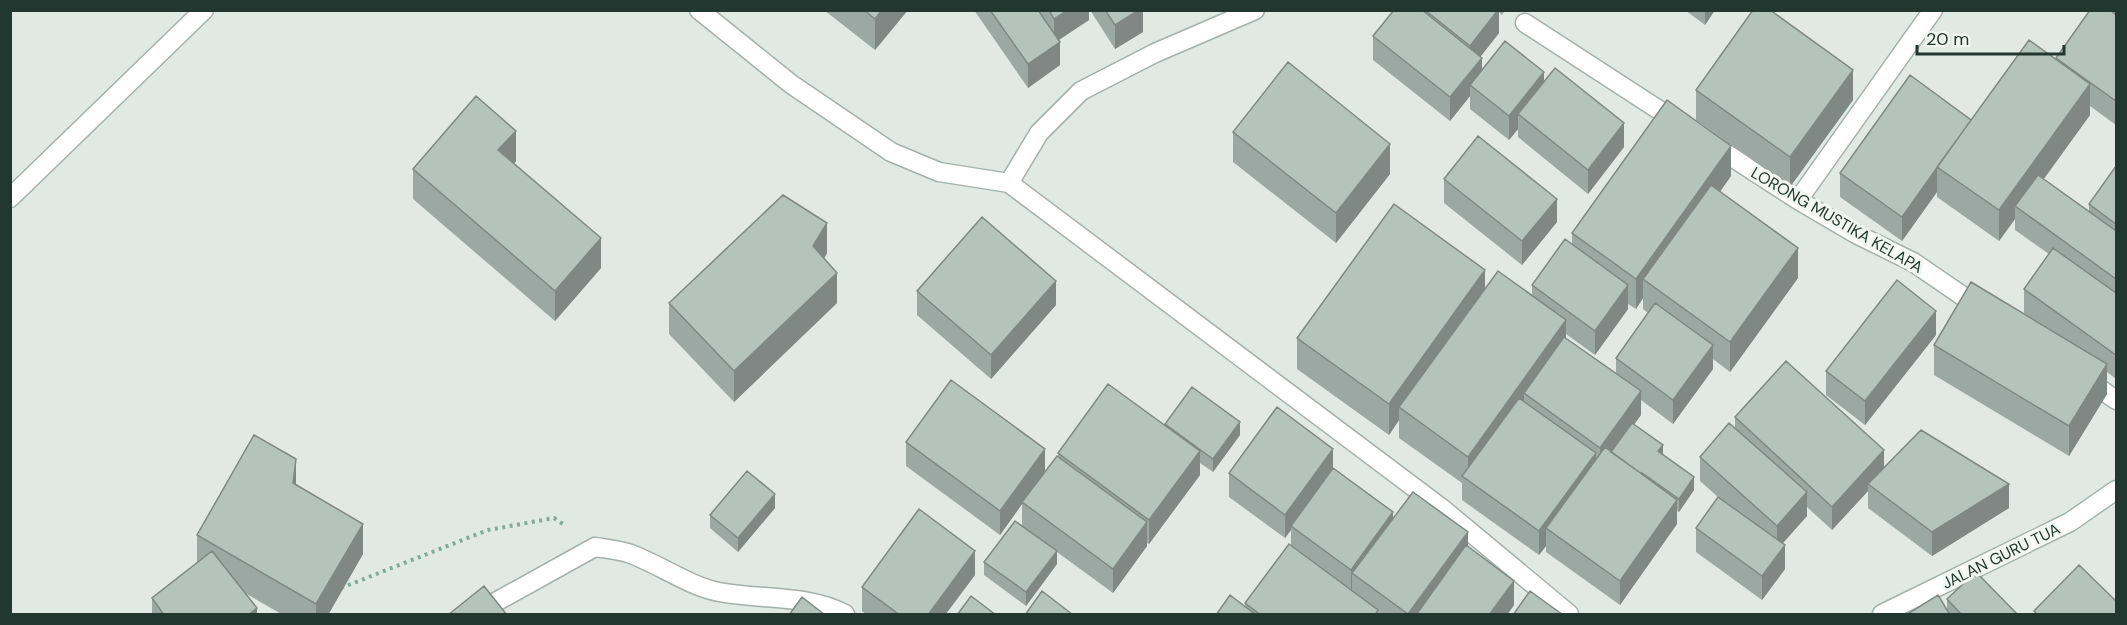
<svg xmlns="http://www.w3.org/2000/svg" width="2127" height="625" font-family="'DM Sans',sans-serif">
<rect width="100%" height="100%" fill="#e0e9e4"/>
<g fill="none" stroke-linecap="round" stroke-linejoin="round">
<defs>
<path id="street" d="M699,10L791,84L891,152L939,172L1009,183L1444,510L1569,614
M1525,23L1679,123
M1710,143L1798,200L1856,234L1913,262L1983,310
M1009,183L1039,133L1081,91L1155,53L1255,10
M10,198L204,10
M1798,200L1933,10
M2086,379L2116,400
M474,614L595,547C607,549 620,550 631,554C658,564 691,587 719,592C762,600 806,594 845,614"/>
<path id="secondary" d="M1882,614L2070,522L2116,490"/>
</defs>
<use href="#street" stroke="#a4b0ab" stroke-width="21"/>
<use href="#secondary" stroke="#a0b3ac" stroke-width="21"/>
<path stroke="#84a99c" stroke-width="4" stroke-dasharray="3 4.5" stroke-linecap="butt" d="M341,588L488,530L554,518L563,524"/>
<use href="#street" stroke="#fff" stroke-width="18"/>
<use href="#secondary" stroke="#fff" stroke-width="18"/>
</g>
<path fill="#9ca8a3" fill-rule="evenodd" d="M824,10H908L875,50Z
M974,10H1089V20L1059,40L1060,65L1028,88Z
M1090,10H1143V32L1115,49Z
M1394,10H1505L1502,15L1499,12V33L1480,57L1482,70L1544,81L1624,147L1588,194L1518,137V129L1509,140L1470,109V96L1450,121L1373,60V36Z
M1685,10H1715L1705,25Z
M2090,10H2116V125L2090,106V115L2044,179L2089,211V204L2116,166V379L2107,372V394L2069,456L1934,375V345L2034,320L2024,313V289L2049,254L2015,230V219L1999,241L1937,197V192L1902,241L1840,197V173L1971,120L2056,60V58Z
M1696,90L1853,100L1790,187L1696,120Z
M1233,132L1390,174L1336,243L1233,162Z
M516,161L514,164L601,268L555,321L413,199V169Z
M1731,176L1720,192L1798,278L1730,372L1713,359V369L1673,424L1641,400V415L1634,424L1663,454L1694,490L1679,512L1677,511V524L1620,605L1546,552V546L1539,555L1462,500V483L1399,438V420L1389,435L1297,369V338L1485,289L1532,295V285L1572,244V233ZM1643,298V309L1648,313L1616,358V373L1566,338V334L1595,355L1628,309V304L1636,309Z
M1444,179L1557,222L1522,265L1444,203Z
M827,253L824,259L837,303L734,402L669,334V303Z
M917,291L1056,305L991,379L917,315Z
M1936,335L1865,425L1826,395V371Z
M1735,417L1884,468L2009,508L1932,556L1868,508V491L1832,530L1807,507V516L1782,543L1785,569L1762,600L1696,552V528L1718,497L1700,481V457L1735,428Z
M1165,424L1240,435L1213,472L1200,463V475L1149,544L1147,543V546L1113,593L1057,552V564L1026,606L984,575V562L1022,526V504L1000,535L906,466V442L1045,471L1058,457V453L1165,426Z
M1333,468L1393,519L1468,547L1514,605L1507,615H1216L1245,607V603L1291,546V530L1285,538L1229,497V473Z
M296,485L363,554L328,615H283L245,593L257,615H152V598L197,563V535Z
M775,508L738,552L710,528V515Z
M975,575L945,615H867L862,611V587Z
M1947,599L2018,615H1906L1947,610Z"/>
<path fill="#7f8884" d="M882,10H908L875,50V19Z
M1068,10H1089V20L1054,43V19Z
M1139,10H1143V32L1115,49V25Z
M1498,10H1499V33L1470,70V46Z
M1705,10H1715L1705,25Z
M1060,42V65L1028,88V64Z
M1482,58V81L1470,85V96L1450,121V97Z
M1853,70V100L1790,187V157Z
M1544,72V96L1518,114V129L1509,140V116Z
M2090,84V115L2021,210L2015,206V219L1999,241V210Z
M1624,123V147L1588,194V170Z
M516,131V161L498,181V150Z
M1390,144V174L1336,243V213Z
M1731,146V176L1652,286L1643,279V298L1636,309V279Z
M1937,168V192L1902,241V217Z
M1557,199V222L1522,265V241Z
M827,223V253L813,277V246Z
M601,238V268L555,321V291Z
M1798,248V278L1730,372V342Z
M1485,270V300L1399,407V420L1389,435V404Z
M837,273V303L734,402V371Z
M1056,281V305L991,379V355Z
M1628,285V309L1595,355V331Z
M1936,311V335L1865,425V401Z
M1566,320V351L1524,393V410L1468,480V457Z
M1713,345V369L1673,424V400Z
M2107,364V394L2069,456V426Z
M1641,391V415L1600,472V448Z
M1240,422V435L1213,472V459Z
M1663,445V458L1658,451Z
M1045,449V473L1022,502V504L1000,535V511Z
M1333,449V473L1291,526V530L1285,538V515Z
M1884,450V474L1868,484V491L1832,530V507Z
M1200,451V475L1149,544V520Z
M1596,453V477L1546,528V546L1539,555V531Z
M296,459V489L293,483Z
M1694,477V490L1679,512V499Z
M2009,484V508L1932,556V532Z
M1807,492V516L1777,550V526Z
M775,494V508L738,552V538Z
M1677,500V524L1620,605V581Z
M1393,512V536L1352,573V591L1351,594V570Z
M1147,522V546L1113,593V569Z
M363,524V554L328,615H316V604Z
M1468,532V556L1425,615H1408Z
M1785,545V569L1762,600V576Z
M975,551V575L945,615H928Z
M1057,551V564L1026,606V592Z
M1514,581V605L1507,615H1489Z
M257,608V615H248Z"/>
<path fill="#b5c3bd" stroke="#7f8884" stroke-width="1.5" d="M864,10H882L875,19Z
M990,10H1038L1060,42L1028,64Z
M1049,10H1068L1054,19Z
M1105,10H1139L1115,25Z
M1394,10H1422L1482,58L1450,97L1373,36Z
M1425,10H1498L1470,46Z
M1753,10H1770L1853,70L1790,157L1696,90Z
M2090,10H2110L2116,15V101L2056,58Z
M2029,40L2090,84L1999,210L1937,167Z
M1505,41L1544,72L1509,116L1470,85Z
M1288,62L1390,144L1336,213L1233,132Z
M1555,68L1624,123L1588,170L1518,114Z
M1910,75L1971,120L1902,217L1840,173Z
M476,96L516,131L498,150L601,238L555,291L413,169Z
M1667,100L1731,146L1636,279L1572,233Z
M1478,136L1557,199L1522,241L1444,179Z
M2116,166V224L2089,204Z
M2038,175L2116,231V279L2015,206Z
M1711,185L1798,248L1730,342L1643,279Z
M783,195L827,223L813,246L837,273L734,371L669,303Z
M1394,204L1485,270L1389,404L1297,338Z
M982,217L1056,281L991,355L917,291Z
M1565,239L1628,285L1595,331L1532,285Z
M2053,248L2116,293V355L2024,289Z
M1498,271L1566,320L1468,457L1399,407Z
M1897,280L1936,311L1865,401L1826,371Z
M1971,282L2107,364L2069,426L1934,345Z
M1655,303L1713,345L1673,400L1616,358Z
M1564,337L1641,391L1600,448L1524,393Z
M1786,361L1884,450L1832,507L1735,417Z
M951,380L1045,449L1000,511L906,442Z
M1108,384L1200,451L1149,520L1058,453Z
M1192,387L1240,422L1213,459L1165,424Z
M1519,398L1596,453L1539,531L1462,476Z
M1277,407L1333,449L1285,515L1229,473Z
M1632,423L1663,445L1658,451L1694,477L1679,499L1642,473V474L1611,452Z
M1729,423L1807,492L1777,526L1700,457Z
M1921,430L2009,484L1932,532L1868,484Z
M254,435L296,459L293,483L363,524L316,604L197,535Z
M1605,447L1677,500L1620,581L1546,528Z
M1057,456L1147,522L1113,569L1022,502Z
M1333,468L1393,512L1351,570L1291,526Z
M747,471L775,494L738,538L710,515Z
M1413,492L1468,532L1408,614L1352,573Z
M1718,497L1785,545L1762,576L1696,528Z
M919,509L975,551L928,615H900L862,587Z
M1015,521L1057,551L1026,592L984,562Z
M1289,544L1378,610L1375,615H1261L1245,603Z
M1466,545L1514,581L1489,615H1416Z
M212,551L257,608L248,615H164L152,598Z
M2079,565L2116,601V615H2038L2034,611Z
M1976,572L2018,615H1962L1947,599Z
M484,586L507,615H448Z
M1042,591L1073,615H1025Z
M1530,591L1563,615H1513Z
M1230,595L1256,615H1216Z
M1938,595L1950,615H1906Z
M971,596L996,615H957Z
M802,597L825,615H789Z"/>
<g text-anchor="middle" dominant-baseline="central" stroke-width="6" stroke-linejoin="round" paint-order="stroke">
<g font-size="16" fill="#233731" stroke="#f0f6f2">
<text transform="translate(1837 220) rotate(30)">LORONG MUSTIKA KELAPA</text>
<text transform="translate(2001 556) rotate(-26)">JALAN GURU TUA</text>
</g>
</g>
<rect width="2127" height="625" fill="none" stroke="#233731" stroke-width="24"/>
<path d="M1917 45v9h147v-9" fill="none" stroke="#233731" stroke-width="3"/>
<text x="1926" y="45" font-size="18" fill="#233731" stroke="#f0f6f2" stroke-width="4.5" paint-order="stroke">20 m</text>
</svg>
